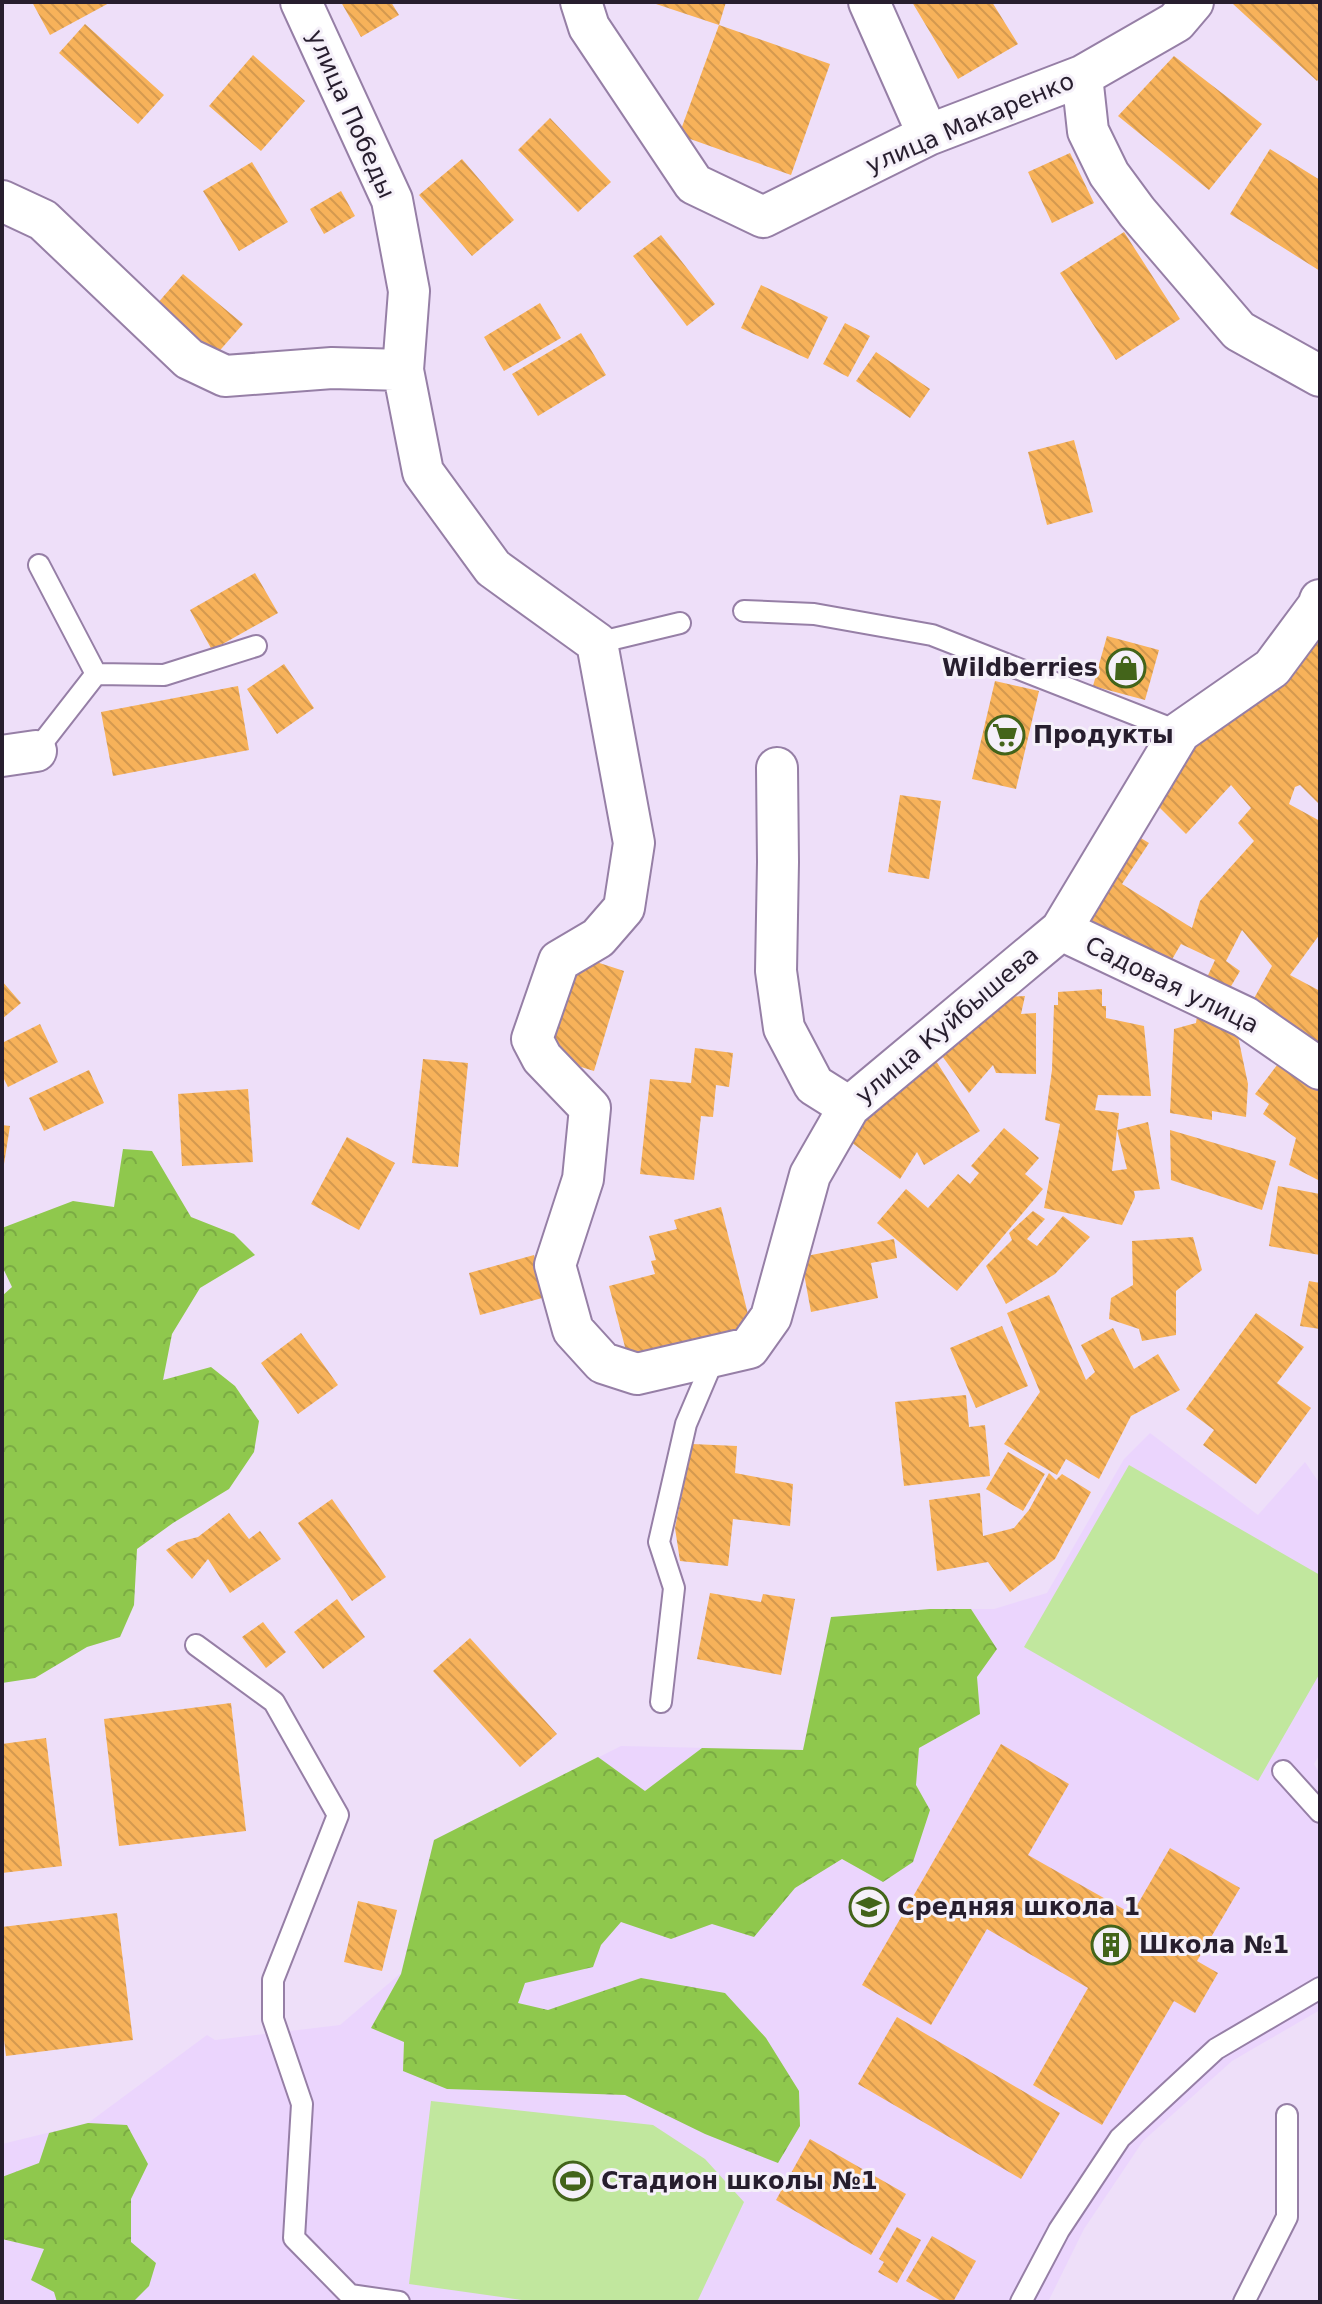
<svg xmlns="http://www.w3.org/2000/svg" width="1322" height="2304" font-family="'DejaVu Sans',sans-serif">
<defs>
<pattern id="forest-crowns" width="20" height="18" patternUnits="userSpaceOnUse" patternTransform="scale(2)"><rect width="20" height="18" fill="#8fc84d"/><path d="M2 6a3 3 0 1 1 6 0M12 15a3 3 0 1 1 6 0" fill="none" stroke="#7bab44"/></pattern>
<pattern id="building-back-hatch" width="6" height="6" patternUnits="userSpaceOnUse" patternTransform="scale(2)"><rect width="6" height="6" fill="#f7b25a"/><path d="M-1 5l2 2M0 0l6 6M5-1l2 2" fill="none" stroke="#d4994f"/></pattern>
</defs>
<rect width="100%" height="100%" fill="#eedff9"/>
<path fill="#ebd5fd" d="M1150,1433L1258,1515L1305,1462L1320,1484V1754L1314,1764L1320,1774V2010L1232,2061L1143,2141L1084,2229L1048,2302H2V2144L88,2123L207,2035L215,2040L340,2025L401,1973L434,1840L621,1746L803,1750L831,1617L930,1609H994L1047,1593L1124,1459Z"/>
<path fill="url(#forest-crowns)" d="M123,1149L152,1151L191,1217L234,1234L255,1255L200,1288L172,1334L163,1380L211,1367L235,1386L259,1421L254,1452L229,1489L173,1523L137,1549L134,1605L120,1637L87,1647L35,1678L2,1683V1296L12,1287L2,1266V1228L73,1201L114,1207Z
M930,1609H971L997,1649L977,1677L980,1714L919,1748L916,1785L930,1810L913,1862L883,1882L842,1859L795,1888L754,1937L712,1924L671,1939L621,1922L601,1945L593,1967L525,1983L518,2003L548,2010L641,1978L725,1993L766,2038L799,2091L800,2126L778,2163L705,2134L625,2095L447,2089L403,2071L404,2042L371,2028L401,1974L434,1840L598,1757L645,1791L702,1748L803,1750L831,1617Z
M88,2123L127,2125L148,2164L131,2199V2242L156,2263L149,2286L133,2302H57L54,2292L31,2280L44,2249L2,2239V2177L39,2163L49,2133Z"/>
<path fill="#c1e79e" d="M1129,1465L1320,1575V1673L1258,1781L1024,1647Z
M431,2101L653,2125L705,2159L744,2202L697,2302H536L409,2284Z"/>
<path fill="url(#building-back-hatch)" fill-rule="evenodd" d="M32,2H111L50,35Z
M341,2H391L399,15L361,37Z
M650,2H726L719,25L830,64L791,175L679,135L719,25Z
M912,2H992L1018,44L958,79Z
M1235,2H1320V77L1317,81L1233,4Z
M85,24L164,95L138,124L59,53Z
M253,55L305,101L261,151L209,106Z
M1174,56L1262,124L1209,190L1118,116Z
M550,118L611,182L578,212L518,150Z
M1270,149L1320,180V271L1230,214Z
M1070,153L1094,203L1052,223L1028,172Z
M462,159L514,220L472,256L419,195Z
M252,162L288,222L239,251L203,191Z
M341,191L355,216L324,234L310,209Z
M1124,232L1180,319L1116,360L1060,273Z
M661,235L715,304L687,326L633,256Z
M183,274L243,324L215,356L156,305Z
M761,285L828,317L808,359L741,328Z
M540,303L561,338L504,371L484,337Z
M845,323L870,336L848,377L823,364Z
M581,333L606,375L538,416L512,374Z
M876,352L930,389L910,418L856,381Z
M1074,440L1093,512L1047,525L1028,452Z
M255,573L278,613L212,650L190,610Z
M1320,632V805L1300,785L1295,787L1289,804L1320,821V934L1290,975L1320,991V1044L1316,1052L1252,1002L1272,966L1242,930L1226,961L1240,971L1227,993L1204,984L1215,960L1181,944L1167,968L1077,912L1129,831L1149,843L1122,884L1192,928L1200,901L1254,841L1238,823L1251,808L1231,785L1186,834L1148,796L1194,743Z
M1107,636L1159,650L1145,700L1093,686Z
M284,664L314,708L277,734L247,689Z
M995,681L1039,691L1016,789L972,779Z
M238,686L249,750L113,776L101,712Z
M900,795L941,801L929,879L888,872Z
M581,957L624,971L594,1071L562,1061L542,1037Z
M2,981L21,1003L2,1019Z
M1102,989V1006H1106V1018L1144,1026L1151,1096L1098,1095L1095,1110L1119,1113L1117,1130L1148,1122L1160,1189L1134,1191L1135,1197L1122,1225L1044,1208L1060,1124L1045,1120L1052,1070L1054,1005H1058V992ZM1117,1130L1127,1169L1112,1171Z
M1025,996L1021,1014L1036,1013V1074L996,1073L993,1065L969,1093L937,1049L1004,997Z
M1199,1004L1236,1027L1248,1084L1246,1117L1212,1111V1120L1170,1113L1174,1029L1196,1023Z
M40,1024L58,1062L8,1087L2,1075V1043Z
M695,1048L733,1053L729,1087L716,1085L713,1117L701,1116L694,1180L640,1174L650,1079L691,1083Z
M933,1056L980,1131L924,1165L917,1152L900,1179L851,1142L884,1094Z
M1284,1056L1320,1082V1181L1289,1165L1296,1138L1263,1114L1269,1104L1255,1094Z
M423,1059L468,1063L458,1167L412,1163Z
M89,1070L104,1103L44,1131L29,1098Z
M248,1089L253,1162L182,1166L178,1094Z
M2,1125L10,1126L4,1164H2Z
M1004,1128L1039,1158L1025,1174L1043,1189L957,1291L877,1223L906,1189L928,1208L958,1174L970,1184L979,1173L971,1166Z
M1170,1130L1276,1161L1262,1210L1171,1180Z
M347,1137L395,1163L359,1230L311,1204Z
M1278,1186L1320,1194V1255L1269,1246Z
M721,1207L753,1334L630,1366L609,1286L655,1274L651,1261L656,1260L649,1236L677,1229L674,1220Z
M1033,1211L1045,1219L1027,1239L1037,1246L1063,1216L1090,1237L1055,1274L1006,1304L986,1266L1012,1240L1009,1233Z
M1193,1237L1202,1270L1176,1291V1335L1142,1341L1139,1329L1109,1319L1111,1298L1133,1285L1132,1241Z
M894,1239L897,1258L871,1263L878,1298L811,1312L801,1257Z
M534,1255L546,1297L480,1315L469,1273Z
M1309,1281L1320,1283V1329L1300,1326Z
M1049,1295L1086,1380L1095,1372L1081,1345L1113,1328L1134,1369L1158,1354L1180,1390L1131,1416L1099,1479L1066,1459L1057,1475L1004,1444L1040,1392L1007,1313Z
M1256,1313L1304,1347L1277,1383L1311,1408L1256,1484L1203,1445L1214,1430L1186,1409Z
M1002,1326L1028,1386L976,1408L950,1348Z
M301,1333L338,1385L298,1414L261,1363Z
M966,1395L969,1427L985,1425L990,1476L904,1486L895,1402Z
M692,1444L737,1446L735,1473L793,1484L790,1526L733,1519L728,1566L680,1561L675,1528Z
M1008,1452L1045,1474L1023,1511L986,1489Z
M1049,1473L1056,1480L1062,1474L1091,1492L1055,1559L1010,1592L988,1562L937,1571L929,1500L980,1493L983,1536L1014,1528L1029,1510Z
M332,1499L386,1577L352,1601L298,1523Z
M229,1513L249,1539L260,1531L281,1559L230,1593L208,1559L192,1579L166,1550L178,1542L198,1537Z
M710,1593L761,1602L763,1594L795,1599L781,1675L697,1659Z
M337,1599L365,1637L323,1669L294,1632Z
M263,1622L286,1652L266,1668L242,1637Z
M470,1638L557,1734L520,1767L433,1671Z
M231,1703L246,1831L119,1846L104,1719Z
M46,1738L62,1866L2,1873V1744Z
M1001,1744L1069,1784L1028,1855L1132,1914L1170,1848L1240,1888L1197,1961L1218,1973L1195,2013L1174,2001L1102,2125L1033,2085L1088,1988L987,1929L931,2025L862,1985Z
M358,1901L397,1910L382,1971L344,1962Z
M117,1913L133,2040L6,2056L2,2023V1927Z
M897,2017L1060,2113L1021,2179L858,2084Z
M810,2139L906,2194L871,2255L776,2200Z
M897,2227L921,2240L897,2283L878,2272L884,2262L879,2259Z
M932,2236L976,2261L953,2302H943L906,2281Z"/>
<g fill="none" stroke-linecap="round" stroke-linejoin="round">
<defs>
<path id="lane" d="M744,611L814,614L932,635L1180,732
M597,643L680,623
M96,674L164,675L256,646
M36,751L96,674L39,565
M196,1645L274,1702L338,1815L273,1980V2019L302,2104L294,2238L350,2295L399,2302
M661,1702L674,1588L659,1542L686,1424L715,1356
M1283,1771L1320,1812
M1021,2302L1059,2230L1120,2138L1216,2049L1320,1988
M1244,2302L1287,2217V2115"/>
<path id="street" d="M301,2L392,200L409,291L403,370L423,472L493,568L597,643L634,843L624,908L598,938L559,961L532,1039L542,1058L590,1108L583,1179L555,1265L573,1330L603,1363L637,1374L749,1348L771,1317L810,1175L849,1107L1061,930L1180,732L1272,668L1318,606L1320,600
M581,2L589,27L694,184L763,217L928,135L1082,76L1176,22L1193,2
M869,2L928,135
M1082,76L1088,131L1109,174L1137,212L1239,331L1320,376
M2,201L43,220L189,359L225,376L332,368L403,370
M2,756L36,751
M777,768L778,862L776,971L784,1028L814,1085L849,1107
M1061,930L1245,1017L1320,1069"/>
</defs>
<use href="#lane" stroke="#967fa6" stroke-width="24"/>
<use href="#street" stroke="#967fa6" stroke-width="44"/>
<use href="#lane" stroke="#fff" stroke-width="20"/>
<use href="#street" stroke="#fff" stroke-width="40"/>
</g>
<defs>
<symbol id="shop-ring" viewBox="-11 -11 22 22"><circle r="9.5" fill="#f5f0f9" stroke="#43641a" stroke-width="1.5"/><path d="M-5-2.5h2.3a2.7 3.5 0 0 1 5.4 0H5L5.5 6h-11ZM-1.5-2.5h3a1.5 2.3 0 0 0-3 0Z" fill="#43641a"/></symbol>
<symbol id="supermarket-ring" viewBox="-11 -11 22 22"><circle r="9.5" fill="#f5f0f9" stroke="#43641a" stroke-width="1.5"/><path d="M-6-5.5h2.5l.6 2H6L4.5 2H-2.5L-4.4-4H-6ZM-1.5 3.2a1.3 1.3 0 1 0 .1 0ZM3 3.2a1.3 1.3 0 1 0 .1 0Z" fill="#43641a"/></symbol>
<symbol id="school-ring" viewBox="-11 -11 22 22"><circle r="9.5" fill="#f5f0f9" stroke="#43641a" stroke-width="1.5"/><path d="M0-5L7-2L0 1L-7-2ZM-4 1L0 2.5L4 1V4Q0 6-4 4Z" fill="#43641a"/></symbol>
<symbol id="building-ring" viewBox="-11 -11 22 22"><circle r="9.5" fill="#f5f0f9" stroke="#43641a" stroke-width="1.5"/><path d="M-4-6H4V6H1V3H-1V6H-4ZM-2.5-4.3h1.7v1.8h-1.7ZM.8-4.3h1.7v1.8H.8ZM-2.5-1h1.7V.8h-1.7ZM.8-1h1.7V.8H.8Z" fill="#43641a"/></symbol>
<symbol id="stadium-ring" viewBox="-11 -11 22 22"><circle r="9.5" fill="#f5f0f9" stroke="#43641a" stroke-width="1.5"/><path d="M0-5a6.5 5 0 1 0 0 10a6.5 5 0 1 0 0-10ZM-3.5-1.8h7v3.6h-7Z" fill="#43641a"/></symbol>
</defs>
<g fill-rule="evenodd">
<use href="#shop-ring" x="1104" y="646" width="44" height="44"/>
<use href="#supermarket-ring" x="983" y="713" width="44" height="44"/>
<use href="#school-ring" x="847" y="1885" width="44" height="44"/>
<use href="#building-ring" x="1089" y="1923" width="44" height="44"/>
<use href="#stadium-ring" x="551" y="2159" width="44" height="44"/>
</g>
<g text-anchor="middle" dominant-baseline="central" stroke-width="6" stroke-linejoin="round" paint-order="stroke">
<g font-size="24" fill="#271e2e" stroke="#f5f0f9">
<text transform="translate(351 114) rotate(66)">улица Победы</text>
<text transform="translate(970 123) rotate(-23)">улица Макаренко</text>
<text transform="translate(1172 985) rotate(26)">Садовая улица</text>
<text transform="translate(947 1025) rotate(-40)">улица Куйбышева</text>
</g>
<g font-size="24" font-weight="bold" fill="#271e2e" stroke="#f5f0f9" text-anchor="start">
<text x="1098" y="668" text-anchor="end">Wildberries</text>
<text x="1033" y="735">Продукты</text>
<text x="897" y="1907">Средняя школа 1</text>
<text x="1139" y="1945">Школа №1</text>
<text x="601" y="2181">Стадион школы №1</text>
</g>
</g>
<rect width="1322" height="2304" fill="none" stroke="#271e2e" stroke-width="8"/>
</svg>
